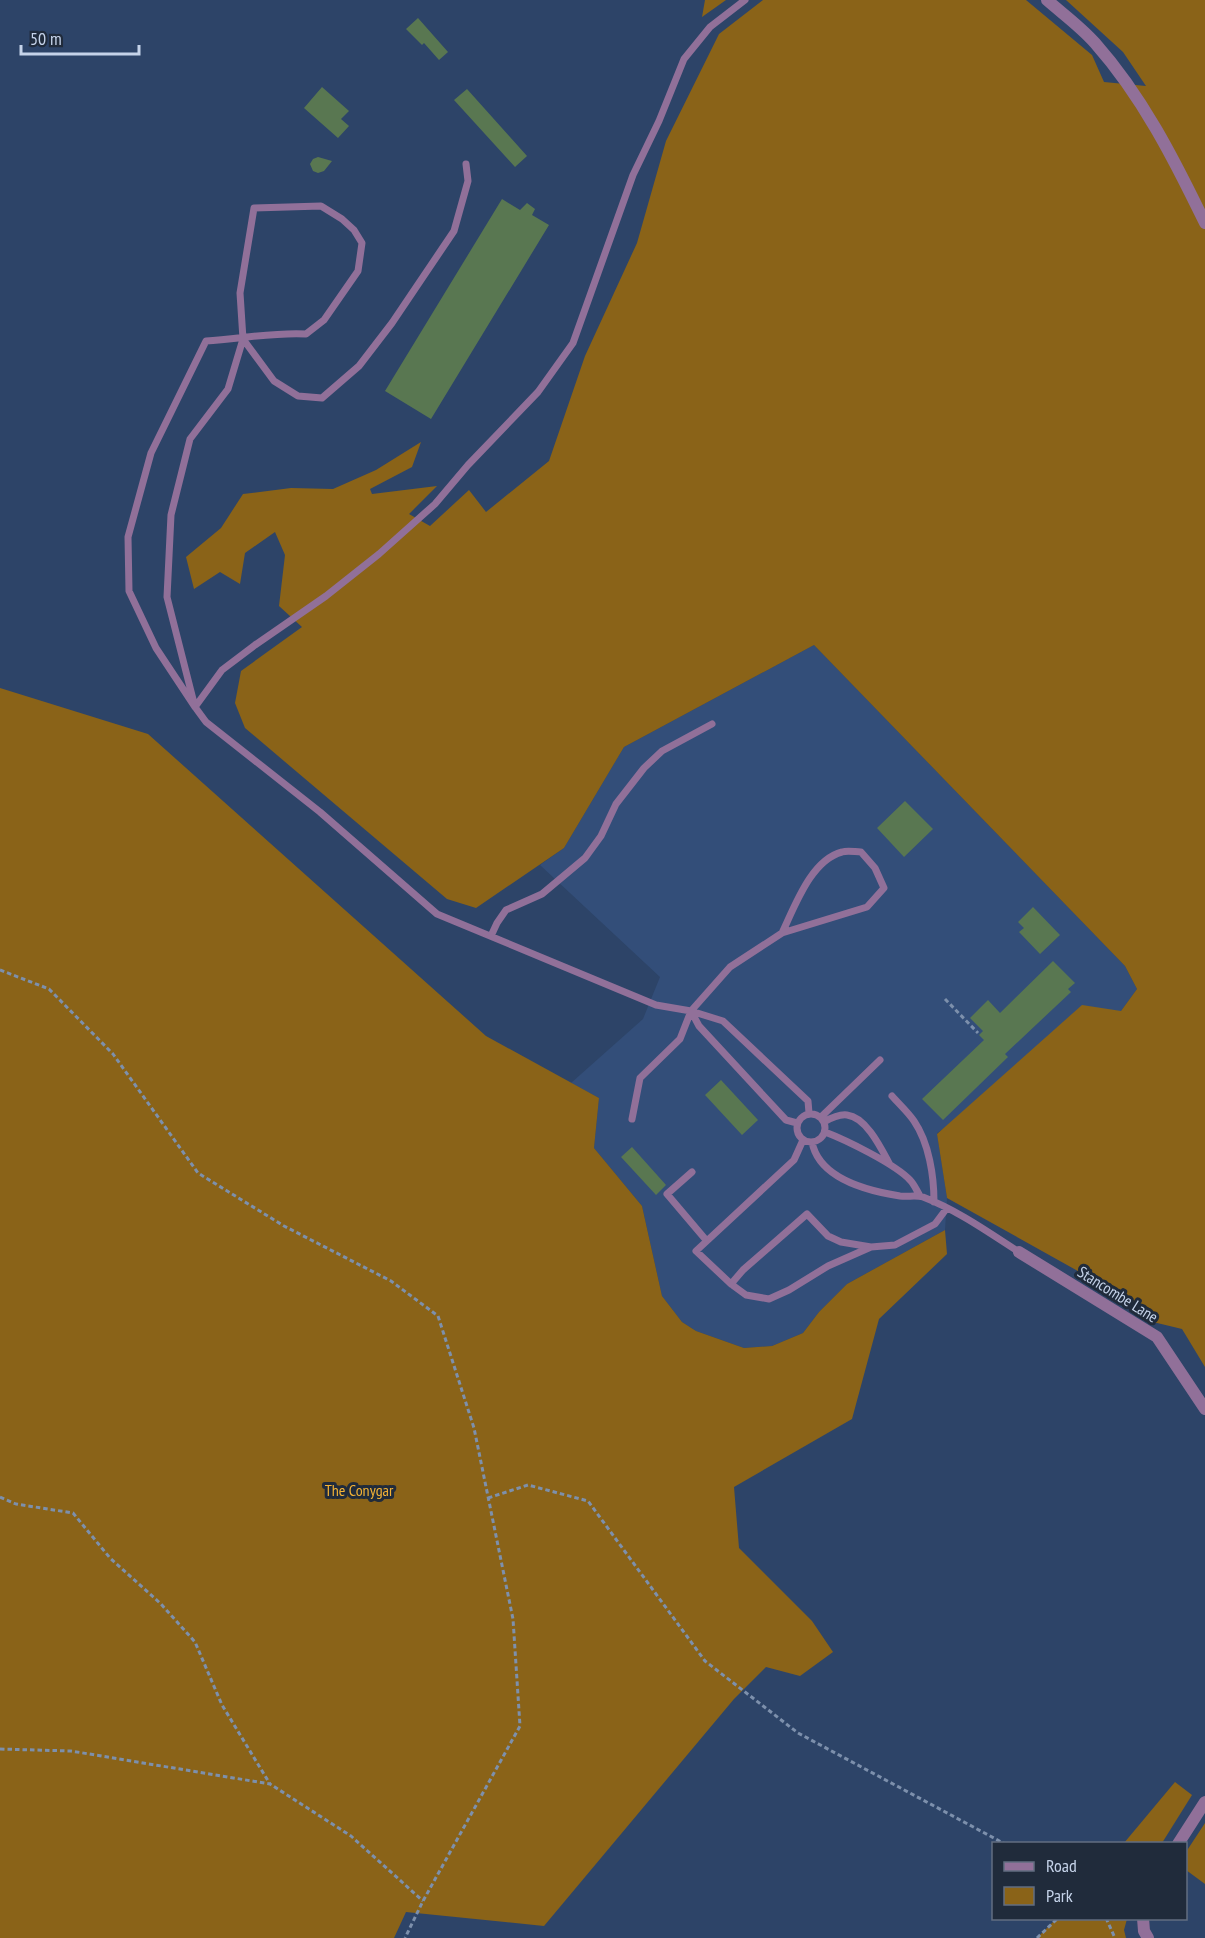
<svg xmlns="http://www.w3.org/2000/svg" width="1205" height="1938" font-family="'PT Sans Narrow',sans-serif">
<rect width="100%" height="100%" fill="#2d4468"/>
<path fill="#334e79" d="M814,645L1125,966L1137,989L1121,1011L937,1133L947,1198L945,1230L847,1284L819,1312L803,1333L772,1346L744,1348L696,1331L682,1322L662,1296L642,1206L594,1148L599,1098L571,1083L643,1019L660,977L540,865L564,848L624,747Z"/>
<path fill="#8a6318" d="M705,0H726L702,17Z
M763,0H1026L1092,55L1104,82L1146,86L1123,52L1066,0H1205V1367L1182,1329L1153,1322L1128,1299L947,1198L937,1134L1082,1005L1121,1011L1137,989L1125,966L814,645L624,747L564,848L476,908L447,899L245,728L235,703L241,671L302,627L279,606L285,555L275,532L245,553L240,584L220,572L194,589L186,557L221,528L243,494L291,488L333,489L376,470L421,442L412,467L370,489L372,494L437,486L409,514L430,526L469,490L486,512L549,461L585,356L637,243L666,141L719,34Z
M0,688L148,734L486,1036L599,1098L594,1148L642,1206L662,1296L682,1322L696,1331L744,1348L772,1346L803,1333L819,1312L847,1284L945,1230L947,1254L879,1319L852,1419L734,1487L739,1548L812,1621L833,1652L800,1676L766,1667L734,1699L544,1926L406,1912L394,1938H0Z
M1175,1782L1192,1795L1162,1843H1124Z
M1205,1823V1884L1186,1870V1852Z
M1056,1919H1127L1124,1930L1126,1938H1037Z"/>
<path fill="#597751" d="M418,18L448,52L439,60L424,43L422,45L406,29Z
M322,87L349,111L341,119L349,126L338,138L304,108Z
M467,89L527,156L515,167L454,100Z
M318,157L332,161L324,171L318,173L313,171L310,164L313,159Z
M502,199L520,210L527,203L535,209L532,215L549,225L431,419L385,391Z
M905,801L933,829L904,857L877,828Z
M1033,907L1060,935L1040,954L1019,932L1024,928L1018,922Z
M1053,961L1075,983L1068,989L1071,992L1005,1054L1008,1057L943,1120L922,1099L984,1040L979,1035L983,1031L970,1018L988,1000L1000,1013Z
M721,1080L758,1120L742,1135L705,1095Z
M632,1147L666,1185L656,1195L621,1157Z"/>
<g fill="none" stroke-linecap="round" stroke-linejoin="round">
<path stroke="#7d90ac" stroke-width="3" stroke-dasharray="4.5 3" stroke-linecap="butt" d="M0,970L49,989L113,1054L198,1173L284,1226L391,1281L438,1316L474,1428L513,1619L520,1726L423,1901L405,1938
M945,999L978,1033
M0,1497L16,1504L73,1513L110,1558L161,1604L195,1642L222,1705L270,1784
M488,1498L528,1485L588,1501L705,1661L798,1733L1005,1844
M0,1749L71,1751L270,1784L351,1836L423,1901
M1106,1918L1115,1938
M1037,1938L1058,1918"/>
<path stroke="#917099" stroke-width="7" d="M745,0L710,27L684,59L659,121L633,175L573,343L538,392L468,465L435,504L379,554L326,596L255,645L222,670L195,707L206,722L320,812L437,914L656,1005L691,1011L723,1021L808,1101L809,1113
M243,339L274,381L298,396L322,398L359,366L392,323L454,231L468,181L466,164
M195,707L167,597L171,515L190,439L228,389L243,339L240,293L254,208L321,206L342,219L354,230L362,243L358,271L324,320L306,334C273,332 240,339 206,341L151,453L128,537L129,591L156,648L195,707
M491,936L497,923L506,910L542,894L585,858L601,836L616,804L644,768L662,751L712,724
M691,1011L699,1026L786,1120L797,1123
M892,1096C899,1104 908,1112 914,1121C929,1143 934,1176 934,1202
M797 1128a14 14 0 1 1 28 0a14 14 0 1 1-28 0Z
M821,1117L880,1060
M632,1119L640,1078L680,1039L691,1011L730,967L782,933L867,907L884,888L875,868L861,852C855,852 848,850 842,852C811,860 795,906 782,933
M824,1122C831,1118 839,1114 847,1115C866,1117 881,1148 889,1163
M825,1132C846,1140 895,1164 910,1180C914,1184 917,1191 920,1196
M803,1140L794,1160L696,1251L731,1284L743,1270L807,1214L828,1236L841,1242L871,1247
M812,1142C819,1179 868,1191 900,1196C908,1197 916,1195 923,1197C957,1210 988,1232 1019,1252
M692,1172L667,1194L706,1240
M731,1284L746,1295L769,1299L789,1290L828,1266L871,1247L895,1245L935,1224L947,1208"/>
<path stroke="#917099" stroke-width="12" d="M1047,0C1063,14 1081,27 1095,43C1142,96 1174,159 1205,223
M1019,1252L1157,1337L1205,1409
M1178,1844L1205,1802
M1143,1918L1144,1931L1148,1938"/>
</g>
<g text-anchor="middle" dominant-baseline="central" stroke-width="6" stroke-linejoin="round" paint-order="stroke">
<g font-size="16" fill="#c5d3e9" stroke="#202b3b">
<text transform="translate(1118 1294) rotate(32)">Stancombe Lane</text>
</g>
<g font-size="16" fill="#f4b335" stroke="#202b3b">
<text x="359" y="1490">The Conygar</text>
</g>
</g>
<rect x="992" y="1842" width="195" height="78" fill="#202b3b" stroke="#626e81" stroke-width="1.5"/>
<rect x="1004" y="1862" width="30" height="9" fill="#917099" stroke="#626e81" stroke-width="1.5"/>
<text x="1046" y="1872" font-size="18" fill="#c5d3e9">Road</text>
<rect x="1004" y="1887" width="30" height="18" fill="#8a6318" stroke="#626e81" stroke-width="1.5"/>
<text x="1046" y="1902" font-size="18" fill="#c5d3e9">Park</text>
<path d="M21 45v9h118v-9" fill="none" stroke="#c5d3e9" stroke-width="3"/>
<text x="30" y="45" font-size="18" fill="#c5d3e9" stroke="#202b3b" stroke-width="4.5" paint-order="stroke">50 m</text>
</svg>
